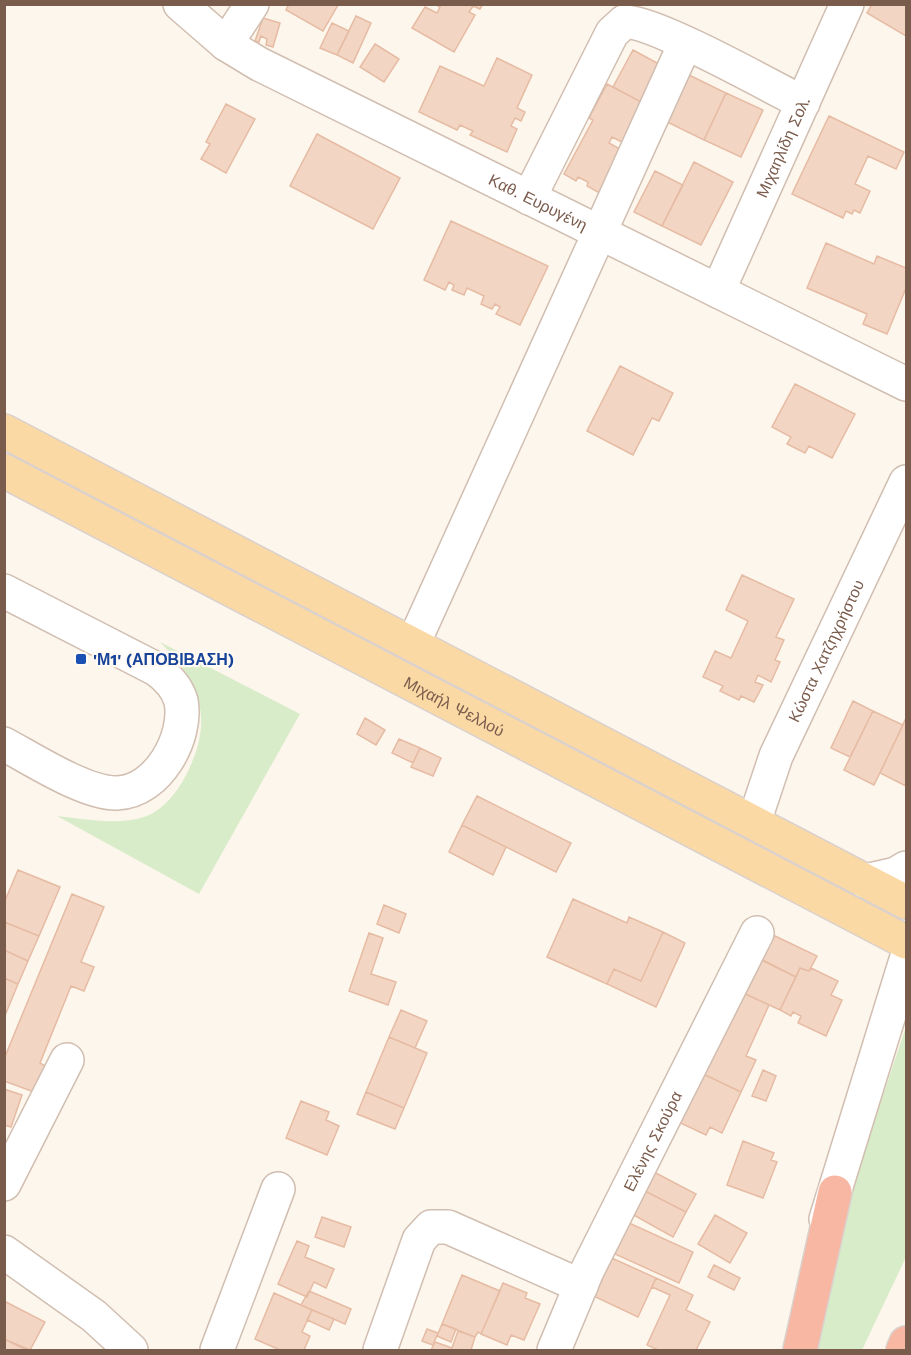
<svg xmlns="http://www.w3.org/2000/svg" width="911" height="1355" font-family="'Work Sans',sans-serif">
<rect width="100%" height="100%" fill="#fdf6ec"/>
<path fill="#d8ecc9" d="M160,642L300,714L199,894L57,816C85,819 120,826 147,816C164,809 177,792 185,777C214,722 203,685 160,642Z
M906,1027V1257L862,1350H814L843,1222L860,1163Z"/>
<path fill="#f3d5c3" stroke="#e6bba3" stroke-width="1.5" d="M289,4H338V5L323,31L286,10Z
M435,4H483L480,9L473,6L469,12L475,15L454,52L412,28L425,7L437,13L440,7Z
M872,4H906V36L867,13Z
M356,16L371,23L353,63L337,55Z
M263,18L280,23L273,47L266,45L267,39L261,36L259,42L255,41Z
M332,23L349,31L337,55L320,48Z
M375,44L399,59L384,82L360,67Z
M633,50L672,71L652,108L613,87Z
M497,58L532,75L517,108L525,112L521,121L515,118L511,126L517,129L507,152L470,135L473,131L460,125L457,130L419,112L440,66L484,86Z
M687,74L726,93L704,140L665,121Z
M607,84L649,106L628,145L612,137L609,143L625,152L603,195L587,186L588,182L578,177L576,181L564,174L593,120L589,118Z
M726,93L763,110L741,157L704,140Z
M226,104L255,119L226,173L201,159L210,144L206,142Z
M829,116L904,152L896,169L868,156L855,184L870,191L860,213L854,210L852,214L846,211L843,218L792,194Z
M317,134L400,178L373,229L290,186Z
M694,162L733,182L701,245L662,226Z
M655,171L683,185L662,226L634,212Z
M451,221L548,266L520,325L496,314L500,307L495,304L492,309L481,304L484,296L467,288L464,295L452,290L454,285L449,282L445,290L424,280Z
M826,243L874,264L877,256L906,268V288L887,334L863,324L867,314L807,288Z
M620,366L673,393L659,421L652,418L633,455L587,431Z
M795,384L855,414L832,458L809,446L805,453L787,444L791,437L772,427Z
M742,575L794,599L776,637L784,640L775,660L780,662L771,682L758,675L755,682L763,685L754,702L741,696L739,700L720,691L723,686L703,677L715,651L731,658L748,621L726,610Z
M853,701L873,711L850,757L831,748Z
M873,711L903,725L874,785L844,770Z
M365,718L385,730L376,745L357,734Z
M906,718V786L880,773Z
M399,739L420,748L413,763L392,753Z
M420,748L441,758L433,776L411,767Z
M477,796L571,843L556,872L462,825Z
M462,825L506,847L493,875L449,852Z
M18,870L60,887L39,936L4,922V903Z
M72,894L104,907L81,962L94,967L84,991L71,986L40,1063L47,1067L37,1093L4,1081V1059Z
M573,899L627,923L629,917L663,932L641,981L614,969L607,984L547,957Z
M384,905L406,914L399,933L377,924Z
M4,922L39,936L28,961L4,950Z
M663,932L685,943L656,1007L607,984L614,969L641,981Z
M369,933L383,938L371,974L396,982L388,1005L349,991Z
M773,935L817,956L809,971L800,968L796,977L761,959Z
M4,950L28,961L18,984L4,978Z
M753,956L796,977L780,1010L737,990Z
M800,968L809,971L811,968L838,981L831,995L842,1000L826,1036L798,1023L801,1016L793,1012L791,1016L780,1010Z
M4,978L18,984L4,1018Z
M737,990L769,1005L746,1056L756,1060L741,1092L699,1072Z
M401,1010L427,1021L415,1048L389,1037Z
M389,1037L427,1053L404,1108L366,1092Z
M763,1070L776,1076L766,1101L752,1096Z
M699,1072L741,1092L722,1133L710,1127L706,1135L676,1121Z
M4,1089L22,1095L11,1127L4,1125Z
M366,1092L404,1108L395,1129L357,1114Z
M301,1101L329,1112L326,1120L339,1126L327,1155L286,1138Z
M743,1141L774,1153L771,1160L777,1162L763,1198L727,1185Z
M652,1171L696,1194L686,1212L643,1190Z
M643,1190L686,1212L673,1237L630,1213Z
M715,1215L747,1233L730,1263L698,1244Z
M322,1217L351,1227L344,1247L315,1237Z
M618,1218L693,1252L679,1283L604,1249Z
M297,1241L309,1246L305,1257L334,1269L326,1288L314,1282L307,1297L278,1284Z
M605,1255L656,1278L638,1317L587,1293Z
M714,1265L740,1278L734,1290L708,1277Z
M462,1275L500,1291L481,1334L478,1332L475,1337L442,1324Z
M656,1278L693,1295L686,1310L710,1322L696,1350H658L647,1345L670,1295L652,1287Z
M503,1283L527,1293L525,1298L540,1304L524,1340L511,1335L507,1345L481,1334Z
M309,1291L351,1309L345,1324L301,1305Z
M274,1293L312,1310L302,1332L310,1336L304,1350H280L255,1339Z
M4,1301L45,1322L30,1350L4,1339Z
M312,1310L334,1319L329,1330L307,1320Z
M442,1324L456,1329L451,1342L437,1336Z
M427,1329L438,1333L433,1345L422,1341Z
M458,1331L475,1337L471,1350H431L435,1342L452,1348Z
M4,1339L27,1350H4Z"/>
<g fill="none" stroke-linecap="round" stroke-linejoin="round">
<defs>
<g id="minor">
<path id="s1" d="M180,4L226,44L259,64L906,384"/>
<path d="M226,44L252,4"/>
<path d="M529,198L612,33L624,22C650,19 772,87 803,103"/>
<path id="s2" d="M718,291L847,4"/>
<path d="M4,591L156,669C167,677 177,687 181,701C188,737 158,792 117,793C86,794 32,759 4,744"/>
<path d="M413,644L685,44"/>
<path id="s3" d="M754,822L776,756L906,482"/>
<path d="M865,881L896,874L906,868"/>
<path d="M4,1184L67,1060"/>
<path d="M826,1219L906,960"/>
<path d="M4,1252L94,1316L131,1350"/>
<path d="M217,1350L278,1189"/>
<path d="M380,1350L419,1240L431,1227H448L581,1286"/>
<path id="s4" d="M554,1350L587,1271L757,933"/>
</g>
<g id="major">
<path d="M4,431L906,902"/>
<path id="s5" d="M4,471L906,942"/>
</g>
<path id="highway" d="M800,1350L835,1192
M903,1350L906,1343"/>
</defs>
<use href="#minor" stroke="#d1beb0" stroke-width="36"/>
<use href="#major" stroke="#dad1cd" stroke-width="36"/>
<use href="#highway" stroke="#dad1cd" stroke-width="36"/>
<use href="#minor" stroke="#fff" stroke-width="33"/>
<use href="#major" stroke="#fbd9a5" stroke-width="33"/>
<use href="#highway" stroke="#f7b7a3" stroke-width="33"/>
</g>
<rect fill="#1a4fb4" stroke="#fffaf3" stroke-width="2" x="75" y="653" width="12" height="12" rx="3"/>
<g text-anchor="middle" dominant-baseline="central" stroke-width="4.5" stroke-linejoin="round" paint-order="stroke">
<g font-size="16" fill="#7a5c4d" stroke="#fffaf3">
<text stroke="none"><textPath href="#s2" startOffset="158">Μιχαηλίδη Σολ.</textPath></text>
<text stroke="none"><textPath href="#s1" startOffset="411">Καθ. Ευρυγένη</textPath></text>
<text stroke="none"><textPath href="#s3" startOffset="186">Κώστα Χατζηχρήστου</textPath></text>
<text stroke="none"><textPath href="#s5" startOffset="508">Μιχαήλ Ψελλού</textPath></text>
<text stroke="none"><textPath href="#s4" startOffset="231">Ελένης Σκούρα</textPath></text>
</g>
<g font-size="16" font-weight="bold" fill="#164399" stroke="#fffaf3" text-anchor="start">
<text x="93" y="659">'Μ1' (ΑΠΟΒΙΒΑΣΗ)</text>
</g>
</g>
<rect width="911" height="1355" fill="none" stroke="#7a5c4d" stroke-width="12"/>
</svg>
